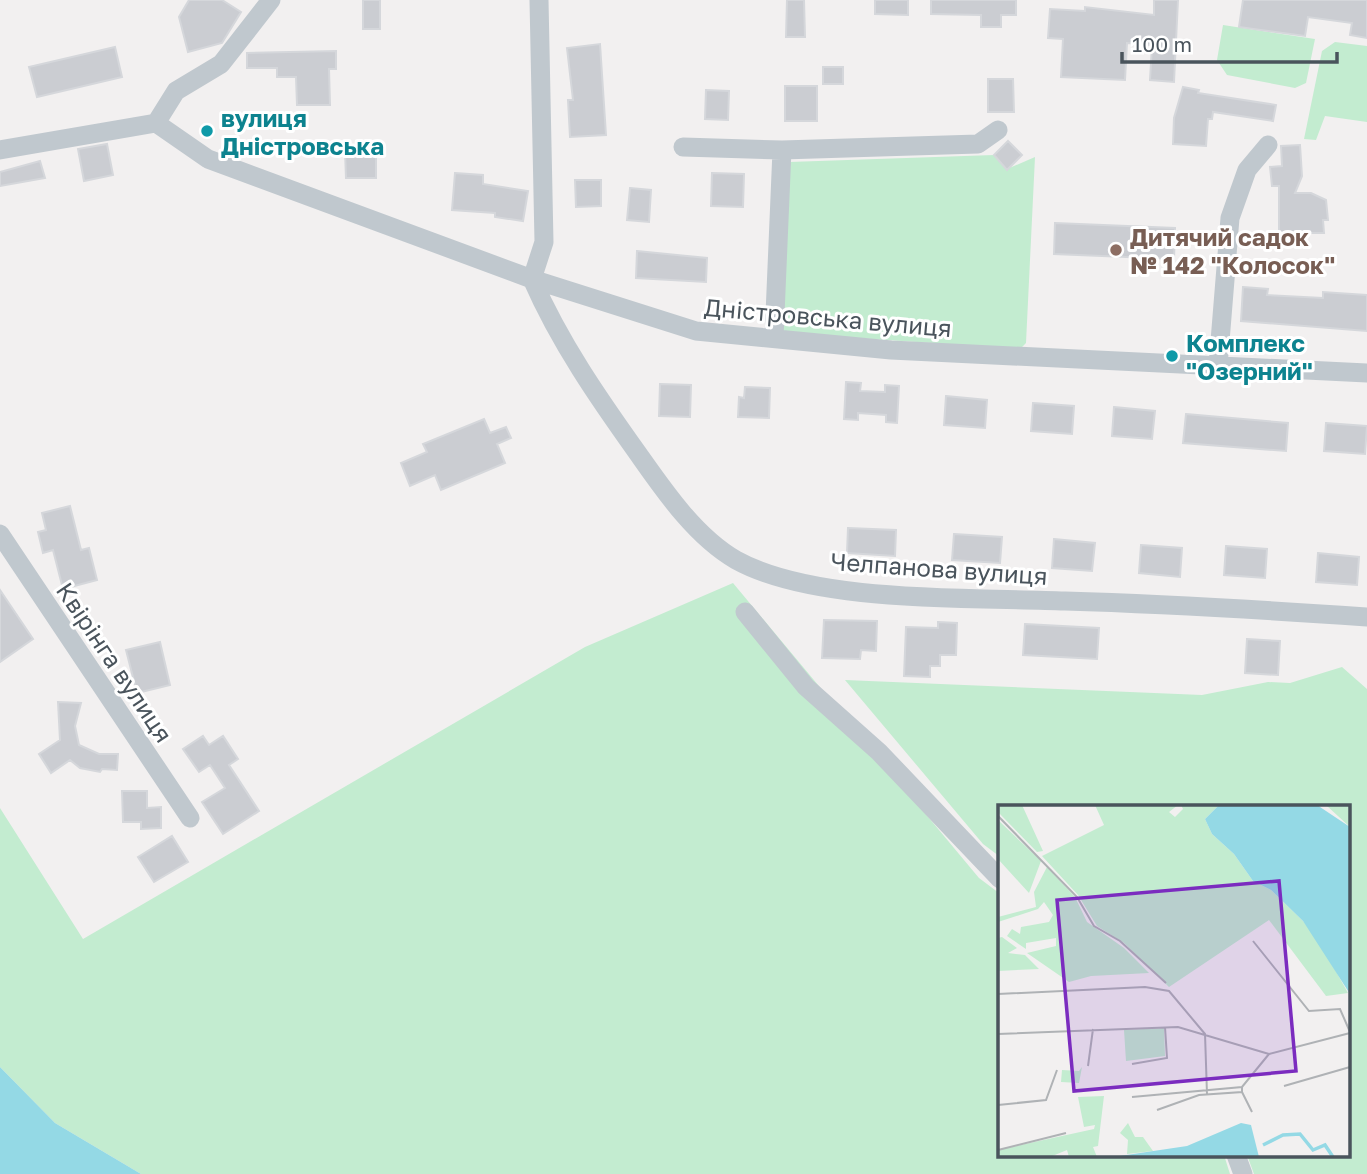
<svg xmlns="http://www.w3.org/2000/svg" width="1367" height="1174" font-family="'Golos Text',sans-serif">
<rect width="100%" height="100%" fill="#f2f0f0"/>
<path fill="#c3ecd0" d="M1223,25L1315,39L1306,83L1295,88L1227,75L1217,60Z
M1335,42L1367,46V122L1325,116L1316,140L1304,139L1322,51Z
M994,155L1007,169L1035,157L1026,343L1020,349L782,333L789,162Z
M733,583L979,878L999,893L1000,1155H1224L1230,1174H141L55,1123L0,1067V808L83,939L585,647Z
M1342,667L1367,689V1174H1254L1247,1155H1348V806H1000L999,856L983,844L845,680L1202,695L1268,682L1290,683Z"/>
<path fill="#94d9e5" d="M0,1067L55,1123L141,1174H0Z"/>
<path fill="#cbcdd2" stroke="#d5d7db" stroke-width="2" d="M189,0H222L241,12L222,43L188,52L179,17Z
M363,0H380V29H363Z
M787,0H804L805,37H786Z
M875,0H908V15L875,14Z
M931,0H1016V15H1001V27H981V15L931,14Z
M1154,0H1178L1174,82L1150,80L1152,45L1127,43L1125,80L1061,77L1063,39L1048,38L1050,9L1085,11V7L1154,15Z
M1243,0H1367V38L1350,35L1352,23L1308,17L1305,36L1239,27Z
M600,44L606,135L570,137L568,100H573L567,48Z
M115,47L122,77L37,97L29,67Z
M336,51V69H329L330,105H297L296,77H277V68H247V53Z
M823,67H843V84H823Z
M988,79H1013L1014,112H988Z
M785,86H817V121H785Z
M1183,87L1199,90L1198,93L1276,105L1273,121L1213,112L1212,119H1208L1206,146L1173,144L1174,118Z
M706,90L729,91L728,120L705,119Z
M1008,141L1022,155L1007,170L994,155Z
M107,144L113,175L84,181L78,149Z
M1300,145L1302,176L1295,193H1311L1326,200L1328,220H1323L1324,233H1279V186H1272L1270,167L1282,166L1281,146Z
M345,151H376V178H346Z
M40,161L45,178L0,186V172Z
M455,173L483,175V184L528,191L523,221L495,217V213L452,210Z
M712,173L744,174L743,207L711,206Z
M575,180H601V206L576,207Z
M630,188L651,190L649,222L627,220Z
M1055,223L1175,228L1174,259L1054,254Z
M637,251L707,258L706,282L636,278Z
M1243,287L1268,289L1267,295L1323,298V292L1367,295V331L1241,321Z
M846,382L861,383L860,391L885,392V385L899,386L897,423L886,422V415L858,413V420L844,419Z
M660,384L691,385L690,417L659,416Z
M745,387L770,388L769,418L738,417L739,397L744,398Z
M946,396L987,400L985,428L944,425Z
M1033,403L1074,406L1072,434L1031,431Z
M1114,407L1155,411L1152,439L1112,436Z
M1186,414L1288,423L1286,451L1183,443Z
M484,419L490,433L506,427L511,438L497,444L505,463L441,490L435,475L410,486L401,463L427,452L423,444Z
M1326,423L1367,426L1365,454L1324,451Z
M70,506L81,550L89,548L97,580L63,589L53,550L43,553L38,532L46,530L42,513Z
M848,528L896,530L895,556L847,553Z
M954,534L1002,537L1000,563L952,560Z
M1054,539L1095,543L1092,571L1052,568Z
M1141,545L1182,548L1180,577L1139,573Z
M1226,546L1267,549L1265,578L1224,575Z
M1318,553L1359,557L1357,585L1316,582Z
M0,590L33,639L0,662Z
M824,620L877,621L876,651L861,650L860,659L822,658Z
M938,622L957,623L956,655H940V666H930V677L904,676L906,627L938,628Z
M1025,624L1099,628L1097,659L1023,655Z
M1247,639L1280,641L1278,675L1245,673Z
M160,642L170,685L137,693L126,650Z
M58,702L81,703L75,726L79,745L99,754H118L117,770L102,769L100,772L80,768L70,760L51,773L39,754L60,740Z
M203,736L209,745L223,736L238,759L229,765L259,811L223,834L202,802L225,788L210,765L199,772L183,749Z
M122,791H147V808L161,807V828L141,829V822H123Z
M172,836L188,862L154,882L138,857Z"/>
<g fill="none" stroke-linecap="round" stroke-linejoin="round">
<path stroke="#c0c8ce" stroke-width="19" d="M539,0L544,242L532,279C560,343 599,399 639,455C665,492 696,537 736,560C815,604 974,597 1065,601C1166,604 1266,610 1367,617
M156,123L208,159L532,279L696,331L891,350L1367,373
M156,123L176,91L221,64L271,0
M683,147L782,150
M0,150L156,123
M774,338L782,150L978,144L998,130
M1218,366L1230,218L1247,170L1268,145
M0,534L190,818
M745,612L806,687L879,752L1000,879
M1236,1155L1243,1174"/>
</g>
<g fill="#0f9aa8" stroke="#fff" stroke-width="2.5">
<circle cx="207" cy="131" r="7"/>
<circle cx="1172" cy="356" r="7"/>
</g>
<circle fill="#8d6e63" stroke="#fff" stroke-width="2.5" cx="1116" cy="250" r="7"/>
<g text-anchor="middle" dominant-baseline="central" stroke-width="6" stroke-linejoin="round" paint-order="stroke">
<g font-size="24" font-weight="bold" fill="#0d838f" stroke="#fff" text-anchor="start">
<text x="221" y="117">вулиця<tspan x="221" dy="28">Дністровська</tspan></text>
<text x="1186" y="342">Комплекс<tspan x="1186" dy="28">"Озерний"</tspan></text>
</g>
<g font-size="24" font-weight="bold" fill="#785e54" stroke="#fff" text-anchor="start">
<text x="1130" y="236">Дитячий садок<tspan x="1130" dy="28">№ 142 "Колосок"</tspan></text>
</g>
<g font-size="24" fill="#4a545c" stroke="#fff">
<text transform="translate(828 317) rotate(5)">Дністровська вулиця</text>
<text transform="translate(939 568) rotate(4)">Челпанова вулиця</text>
<text transform="translate(115 662) rotate(56)">Квірінга вулиця</text>
</g>
</g>
<g transform="translate(998 805)">
<rect width="352" height="352" fill="#f2f0f0"/>
<path d="M0,0H24L45,46L39,47L0,7ZM97,0H180L171,7L177,12L185,4L183,0H221L207,14L214,29L236,49L255,76L273,85L305,116L321,136L350,188L328,191L271,115L171,182L126,138L99,121L80,90L44,51L106,20ZM352,0V22L329,1L330,0ZM0,15L43,56L31,88L0,54ZM49,62L77,92L89,117L126,143L151,168L93,171L71,177L29,148L58,141V133L28,138V144L9,131L14,124L22,129L23,122L51,117L55,110L46,97L40,104L0,117V112L38,102L36,87ZM4,132L19,143L10,148L27,150L41,164L0,166V133ZM166,223L167,251L128,256L126,225ZM84,262L81,278L63,277L64,265L81,266ZM106,291L100,341L95,342L99,352H71L69,345L52,352H0V345L96,324L97,320L86,322L80,292ZM130,318L137,332H145L155,346L129,349L130,335L122,328Z" fill="#c3ecd0"/>
<path d="M221,0H319L352,22V189L305,116L273,85L255,76L236,49L214,29L207,14ZM243,318L253,320L261,352H115L189,341Z" fill="#94d9e5"/>
<path fill="none" stroke="#94d9e5" stroke-width="3.5" d="M265,340L285,330L302,329L315,345L327,340L335,352"/>
<path fill="none" stroke="#afb2b5" stroke-width="2" d="M0,11L79,92L96,121L122,136L168,178M255,136L311,206L342,204L352,227M0,189L147,182L171,186L207,229L209,289M0,229L180,222L271,249M271,249L352,228M134,259L169,253L167,222M90,261L95,224M286,281L352,262M244,287L254,307M134,292L244,282L271,249M0,300L48,295L59,265M159,305L201,290L244,287V282M0,345L68,328"/>
<path fill="#7b2cbf" fill-opacity="0.15" stroke="#7b2cbf" stroke-width="3.5" d="M281,76L298,266L76,286L59,95Z"/>
<rect width="352" height="352" fill="none" stroke="#4a545c" stroke-width="3.5"/>
</g>
<path d="M1122 52v10h215v-10" fill="none" stroke="#4a545c" stroke-width="3.5"/>
<text x="1132" y="52" font-size="21" fill="#4a545c" stroke="#ffffff" stroke-width="5" paint-order="stroke">100 m</text>
</svg>
